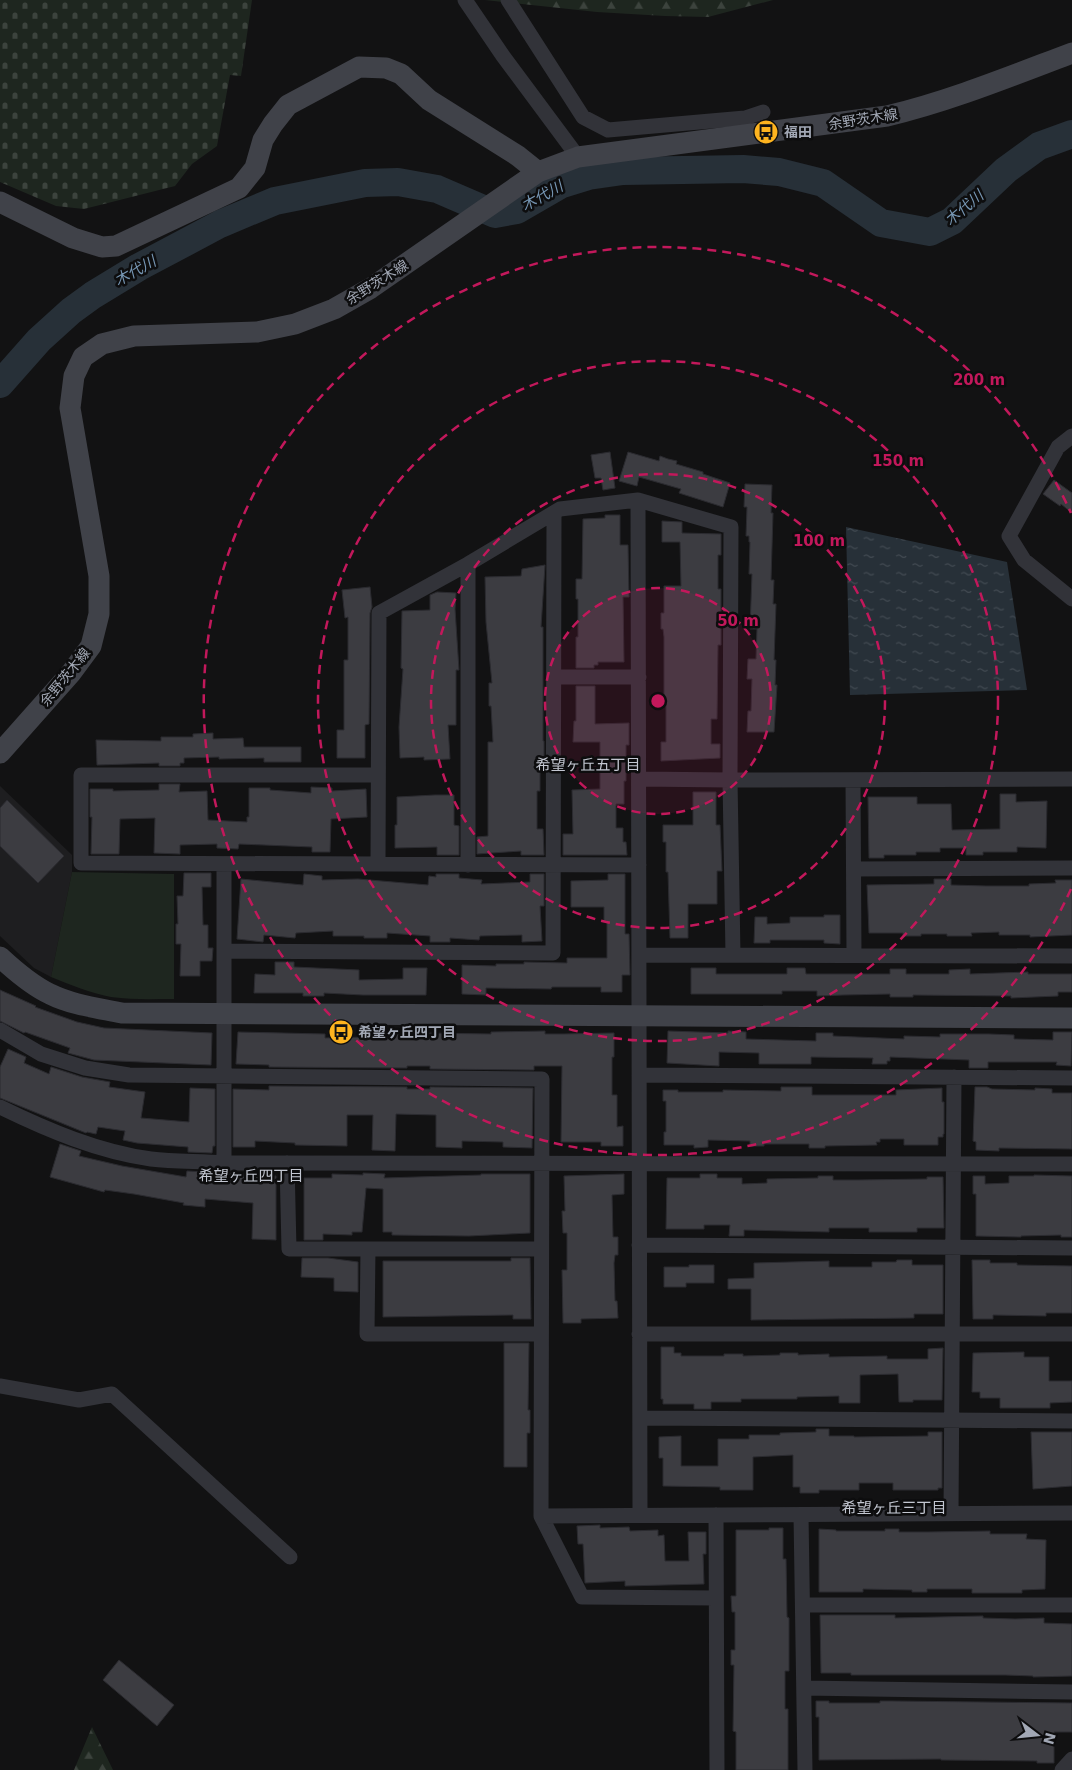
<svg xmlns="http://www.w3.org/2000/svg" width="1072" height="1770" font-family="'DejaVu Sans','Noto Sans JP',sans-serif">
<defs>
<pattern id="forest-firs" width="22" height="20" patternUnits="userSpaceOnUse" patternTransform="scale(1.25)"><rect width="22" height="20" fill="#1e261f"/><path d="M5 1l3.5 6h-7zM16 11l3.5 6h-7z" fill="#3c433d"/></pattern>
<pattern id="cemetery-stones" width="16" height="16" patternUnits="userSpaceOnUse" patternTransform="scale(1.25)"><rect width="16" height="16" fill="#1e261f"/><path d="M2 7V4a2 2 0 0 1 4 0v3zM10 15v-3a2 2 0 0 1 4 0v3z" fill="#3c433d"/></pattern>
<pattern id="water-ripples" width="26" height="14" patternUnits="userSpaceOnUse" patternTransform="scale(1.25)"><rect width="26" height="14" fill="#273038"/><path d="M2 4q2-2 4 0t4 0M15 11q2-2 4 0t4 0" fill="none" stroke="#434b53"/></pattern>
</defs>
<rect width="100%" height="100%" fill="#121213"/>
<path fill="#1e1e20" d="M0,786L72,855V872L51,977L34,968L0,936Z"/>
<path fill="url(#forest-firs)" d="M485,0H773L708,17L665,16L597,12Z
M92,1727L113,1770H74Z"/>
<path fill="url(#cemetery-stones)" d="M0,0H252L241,76L230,75L217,146L192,164L175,186L84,209L56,206L0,182Z"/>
<path fill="#1e261f" d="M72,872L174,874V999C153,999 132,1000 111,997C90,993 71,985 51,977Z"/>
<path fill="url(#water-ripples)" d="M846,527L1007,562L1027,690L850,695Z"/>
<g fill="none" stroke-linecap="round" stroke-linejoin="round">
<path stroke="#273038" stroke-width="28" d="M0,384L39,340L71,311L93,295L139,267L220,224L275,201L365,183L398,182L437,189L495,214L517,210L562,184L588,176L623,171L743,169L779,172L823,183L881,223L930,232L952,221L1006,170L1039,146L1072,134"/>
</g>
<path fill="#3c3c41" stroke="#2b2b30" d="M610,452L615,488L603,490L601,478H595L591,455Z
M628,452L659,461L660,456L668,459L677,461L676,464L703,472V474L730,483L723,507L679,493L681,489L639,477L637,486L619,481Z
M1054,480L1072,493V513L1061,504L1060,506L1043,494Z
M745,484L772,485L771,513H773L771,580H774L773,604H776L774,660H776L775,685H777L774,732H747L748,711H751L752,679H747L748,659H756L757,629H750L752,574H749L750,542H749V536H746L747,507H744Z
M605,515H620V545H628L629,597H623L624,662H598V665H594V668H576V637H578V599H576V579H582L583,519L605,518Z
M662,521L682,522V533L721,534V555H718V589H721V645H718L717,719H711V744H720V758L661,761V742H666V698H664V637L663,629H661V613H664V586H681L680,542H662Z
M545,565L541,627H543V741H544V757H540V791H537V829H543L544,855H521V851L477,854V837L488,836V742H493L491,706H489V683H492L486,622L485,577L521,576L522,569Z
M370,587L372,607L370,613L369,724L365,725V758H337V730H344V660H348V617L345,618L342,590Z
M437,592L456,593L455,609L459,670H456V725H448L450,759L424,760V757L400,758L399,727L403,669L401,668L402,611L430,610V595Z
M576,686H595V724L629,723V745H626V781H624V804H616V828H623V842H626L627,855H563V834H573L572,790L600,789V742H573L574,721H576Z
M213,733V739L243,738L244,747H301V762H264V758L219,759V757L184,758V763H180V766H159V763L97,765L96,740L161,741V737H193V734Z
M159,784H180L179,792L207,791L208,820L247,822V817H249V788H270V790L311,793V787L332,788V791L366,789L367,817L331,819L330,852H312V847L239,844L238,849L217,848V844L180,845V854L154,853L155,818L120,819L119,854H91L92,817H90V789H113V791L159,790Z
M693,792H716V825H720L722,871H717V904H688V938H670L668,872H666V842H663V825H693Z
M1000,794H1016V802L1047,801L1046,848L1017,847V852H983V855H966V848H940V852H916V855H884V858H869L868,797H917V804H951L952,830L1000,829Z
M435,795H454V825L459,826V855H437V847L395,848V825H397V797Z
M7,800L64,856L38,883L0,846V808Z
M184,873H211V887H202L203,925H208V948H213L212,961H200V976H180L181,944H176V924H178L177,896H183Z
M304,874L322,876V880L358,879L428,885L429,876L436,877V874H459V878L482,880L481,884L530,882V874H544V906H540L542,941L522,942V935L480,936L479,940L450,938V942H430V936L387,933V938H364V936H333V931L296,933L295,938L264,935L263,942L237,939L241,879L303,885Z
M608,874H625V934H629L630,975H622V992H601V987H552L551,989L486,988V995L462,994V965L496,966V964H524V962L567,963V958H607V921H604V907H571V881L608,880Z
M934,879H951V885L986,886H1029V884L1056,883L1055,880H1072V935L1030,937V935H999V932L971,933L972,936H947V934H921V936H903V933H869L867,885L934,884Z
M824,915H840V944L824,943V940H770V943H754L755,917H767V924L790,923V917H824Z
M275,962H294V967L359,970V980L403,979V968H427L426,995H363L324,993V996H303V993H254L255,974L275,975Z
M691,968H716V974H787V968H805L806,974H890V969H906V974H949V970L970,969V974L1028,972V974H1072V992H1058V996L1011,998V996L913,995V997H890V994L843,995L817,996V991H782V994H691Z
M0,990L36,1006L35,1007L77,1022L104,1028L212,1033L211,1065L94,1060L68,1053L70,1048L25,1032L24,1033L0,1021Z
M400,1031H424V1033L491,1034V1032L545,1031V1034H564L614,1033V1057H612V1095H617V1127L623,1126V1146H601V1142H561L562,1066H534V1070L430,1069V1066H407V1068L269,1067V1065L236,1064L238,1032L325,1034V1038L370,1037V1033H400Z
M668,1031L728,1033V1031L746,1032V1039L816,1041V1033H833V1036L904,1039V1036L940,1037V1034H989L1014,1035V1039L1053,1040V1032H1072L1071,1066L1056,1065L1057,1062H988V1068H969V1060L890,1057V1061H887V1064H872L873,1058L811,1057V1064H759V1053L719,1052V1066L667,1063Z
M8,1049L26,1057L24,1063L49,1074L51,1067L82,1077L110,1082L109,1087L145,1092L141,1118L189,1122L190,1088L215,1089V1146H213L212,1153L188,1152V1147L137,1143L123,1140L125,1131L98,1127L96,1134L87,1132L86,1133L0,1098V1067Z
M269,1086L407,1087V1089H430V1087L533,1088L532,1148L503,1147V1142L462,1141V1148L436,1147V1115L396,1114L395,1151L372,1150L373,1115H347V1146L295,1145V1143L255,1141V1147H233V1089L269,1090Z
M781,1087H812V1095H896V1090L942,1088V1102H944V1134H943V1137H938V1145H904V1139H880V1142H876L877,1145L825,1146V1148H809V1144H764V1146H750V1141L708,1140V1147L694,1148V1145H664V1132H666V1101H663V1090H678V1092H723V1090L781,1091Z
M975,1087H987L992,1089L1035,1090V1088L1052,1089V1093H1072V1149L999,1148V1151L976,1150V1142L973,1141Z
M60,1144L81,1151L79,1156L122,1166L186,1177L187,1171L276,1176V1240L252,1239L253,1203L205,1199V1207L183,1205L184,1203L134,1194L105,1190L104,1192L50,1177Z
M363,1173L385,1174L384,1178L481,1175V1174H530V1233L469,1236L392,1235V1232H383V1189L366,1188L362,1232H352V1235L323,1234V1240H304V1178H332V1174L363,1175Z
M624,1174V1194L612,1195L613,1237H618V1255H615L614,1263L615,1301H617L618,1318L581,1319V1323H563L562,1270H567V1233H563L562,1211H565L564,1176Z
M700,1174H717V1178H742V1184L767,1183V1179L818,1178V1176H833V1180H858L927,1179V1177H943L944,1228H917V1232H869V1228H829V1232L744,1230V1236H729L730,1225H704V1229H666L667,1178H700Z
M1034,1175L1072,1176V1237H1061V1235L1021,1236V1237L976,1236V1194H973V1176H985V1184L1009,1183V1176H1034Z
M302,1258H328L358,1262V1292L334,1291V1278L301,1277Z
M511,1258H530L531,1319H513V1315L383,1317V1261H511Z
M897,1260H912V1265H943V1314H914V1318L751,1320V1289H728V1279L754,1278V1263L829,1261V1267H872V1262H896Z
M972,1260H990V1263H1017V1265L1072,1266V1313H1046V1316L993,1315V1319H973Z
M689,1265H714V1283H686V1287H664V1267H689Z
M504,1343H529L528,1410H530V1433H527V1467H504Z
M661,1347H674V1353H681V1356H724V1354H743V1356L780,1355V1353H798V1355L829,1354V1357L887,1356V1359H928V1349L943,1348L942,1400H913V1402H899L898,1374L860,1375V1403H839V1396L797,1397V1399H741V1402H711V1409H694V1404H663V1399H661Z
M1024,1352V1357H1049V1381H1072V1402L1050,1403V1408H1000V1398H980V1392H972L973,1353Z
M816,1429H829V1436H854V1437L928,1436V1432H942V1488H938V1490H893V1483H859V1490H819V1493H800V1487H793V1455L753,1457V1490H720V1487L663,1486V1458H659V1437L681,1436V1466H718V1439H749V1435H780V1433L816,1432Z
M1031,1432H1072V1486L1033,1489Z
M600,1525V1528L629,1527L630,1531L658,1530V1536L664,1535L665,1561H689L688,1532H706V1554H703L704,1584L625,1586V1581L585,1583L583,1544H578L577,1526Z
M769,1528H783V1559H786L787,1617L789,1618V1671H785V1709H788V1770H736V1732L733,1731L734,1665H731V1650H735V1612H732L731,1596H736V1530H769Z
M819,1529L836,1530V1531H885V1529H899V1532H928L990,1531V1534H1027L1026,1539L1046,1540L1045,1589L1022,1590V1593H972V1589H927V1592H912V1590L863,1589V1592H819Z
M820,1615H895V1618L983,1616V1618L1015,1619L1044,1618V1623L1072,1624V1676L1033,1677V1676L1005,1675H851V1673H821Z
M119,1660L174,1705L157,1726L103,1680Z
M816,1701H829V1703H880V1701H893L1072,1703V1732H1054V1763H1037V1761L941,1760V1759L819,1760V1717H816Z"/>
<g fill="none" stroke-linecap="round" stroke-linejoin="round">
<path stroke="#323339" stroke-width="15" d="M465,0L503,56L578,157
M508,0L583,117L608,130L745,118L763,112
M1072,436L1058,447L1009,536L1024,560L1072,599
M638,500L640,1515
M468,564V865
M554,677H639
M378,775H81V863L639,865
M639,779L730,780L733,955
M853,780L854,955
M224,864V1163
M378,864L379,613L468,564L560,509L638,500L731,527L730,780L1072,779
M854,869L1072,868
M224,951L553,953L554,514
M639,955L1072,956
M0,1030L41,1054L85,1068L129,1075L542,1079L541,1516L582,1597L716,1598
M639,1075L1072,1078
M0,1107C47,1130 99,1152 151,1159C175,1162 200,1161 224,1163L1072,1164
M287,1163L289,1249H541
M639,1245L1072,1248
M368,1249L367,1334H541
M639,1334H1072
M0,1386L79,1400L112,1394L290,1557
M640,1418L1072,1421
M951,1514L954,1077
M716,1515L717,1770
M801,1515L805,1770
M541,1516L1072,1513
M803,1605H1072
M804,1688L1072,1692
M1062,1770L1072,1759"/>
<path stroke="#404249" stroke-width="21" d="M0,202L73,238L102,247L116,246L239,188L255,168L263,140L273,124L288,105L359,67L386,68L401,74L429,100L518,156L538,172
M0,753L71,673L91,646L99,614V576L70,408L74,376L83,357L102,344L134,336L257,332L295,324L334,309L371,288L538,172L578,157L887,116C950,101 1011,76 1072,53
M0,957C14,970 33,986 50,994C72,1005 98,1008 122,1013L1072,1018"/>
</g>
<circle cx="658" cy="701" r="113" fill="#c2185b" fill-opacity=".12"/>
<g fill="none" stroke="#c2185b" stroke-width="2.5" stroke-dasharray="9 6">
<circle cx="658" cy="701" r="113"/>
<circle cx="658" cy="701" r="227"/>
<circle cx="658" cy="701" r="340"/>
<path d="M1071 889A454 454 0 1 1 1071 513"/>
</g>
<defs>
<symbol id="bus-disc" viewBox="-11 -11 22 22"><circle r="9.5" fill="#feb41f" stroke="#0d0d0e"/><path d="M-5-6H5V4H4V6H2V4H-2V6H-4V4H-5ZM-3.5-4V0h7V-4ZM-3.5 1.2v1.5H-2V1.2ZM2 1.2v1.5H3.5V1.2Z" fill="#111"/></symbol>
</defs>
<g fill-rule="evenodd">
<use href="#bus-disc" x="752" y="118" width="28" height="28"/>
<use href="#bus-disc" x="327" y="1018" width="28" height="28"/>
</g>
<g text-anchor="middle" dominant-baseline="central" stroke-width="5" stroke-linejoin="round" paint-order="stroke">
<g font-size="14" fill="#a2a8b5" stroke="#0d0d0e">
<text transform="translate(863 119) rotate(-9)">余野茨木線</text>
<text transform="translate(377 282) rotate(-32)">余野茨木線</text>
<text transform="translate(65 677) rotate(-51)">余野茨木線</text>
</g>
<g font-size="14" font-weight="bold" fill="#a2a8b5" stroke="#0d0d0e" text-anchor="start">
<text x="784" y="132">福田</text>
<text x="358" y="1032">希望ヶ丘四丁目</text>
</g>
<g font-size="15" font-style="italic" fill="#7696b3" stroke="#0d0d0e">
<text transform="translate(542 196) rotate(-29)">木代川</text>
<text transform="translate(964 208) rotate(-40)">木代川</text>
<text transform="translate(135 271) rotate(-29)">木代川</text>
</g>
<g font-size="15" fill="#c3c7d1" stroke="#0d0d0e">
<text x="588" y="765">希望ヶ丘五丁目</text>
<text x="251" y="1176">希望ヶ丘四丁目</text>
<text x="894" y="1508">希望ヶ丘三丁目</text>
</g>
</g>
<circle cx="658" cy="701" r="8" fill="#c2185b" stroke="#0d0d0e" stroke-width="2.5"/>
<g font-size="15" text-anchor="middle" font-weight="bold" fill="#c2185b" stroke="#0d0d0e" stroke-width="5" stroke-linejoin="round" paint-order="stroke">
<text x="979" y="385">200 m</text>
<text x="898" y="466">150 m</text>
<text x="819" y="546">100 m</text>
<text x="738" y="626">50 m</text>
</g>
<g transform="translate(1037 1735) rotate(106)" stroke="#0d0d0e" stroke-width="4" paint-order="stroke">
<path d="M0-4L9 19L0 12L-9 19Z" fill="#a2a8b5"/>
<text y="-8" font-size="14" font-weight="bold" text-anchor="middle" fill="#a2a8b5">N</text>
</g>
</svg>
